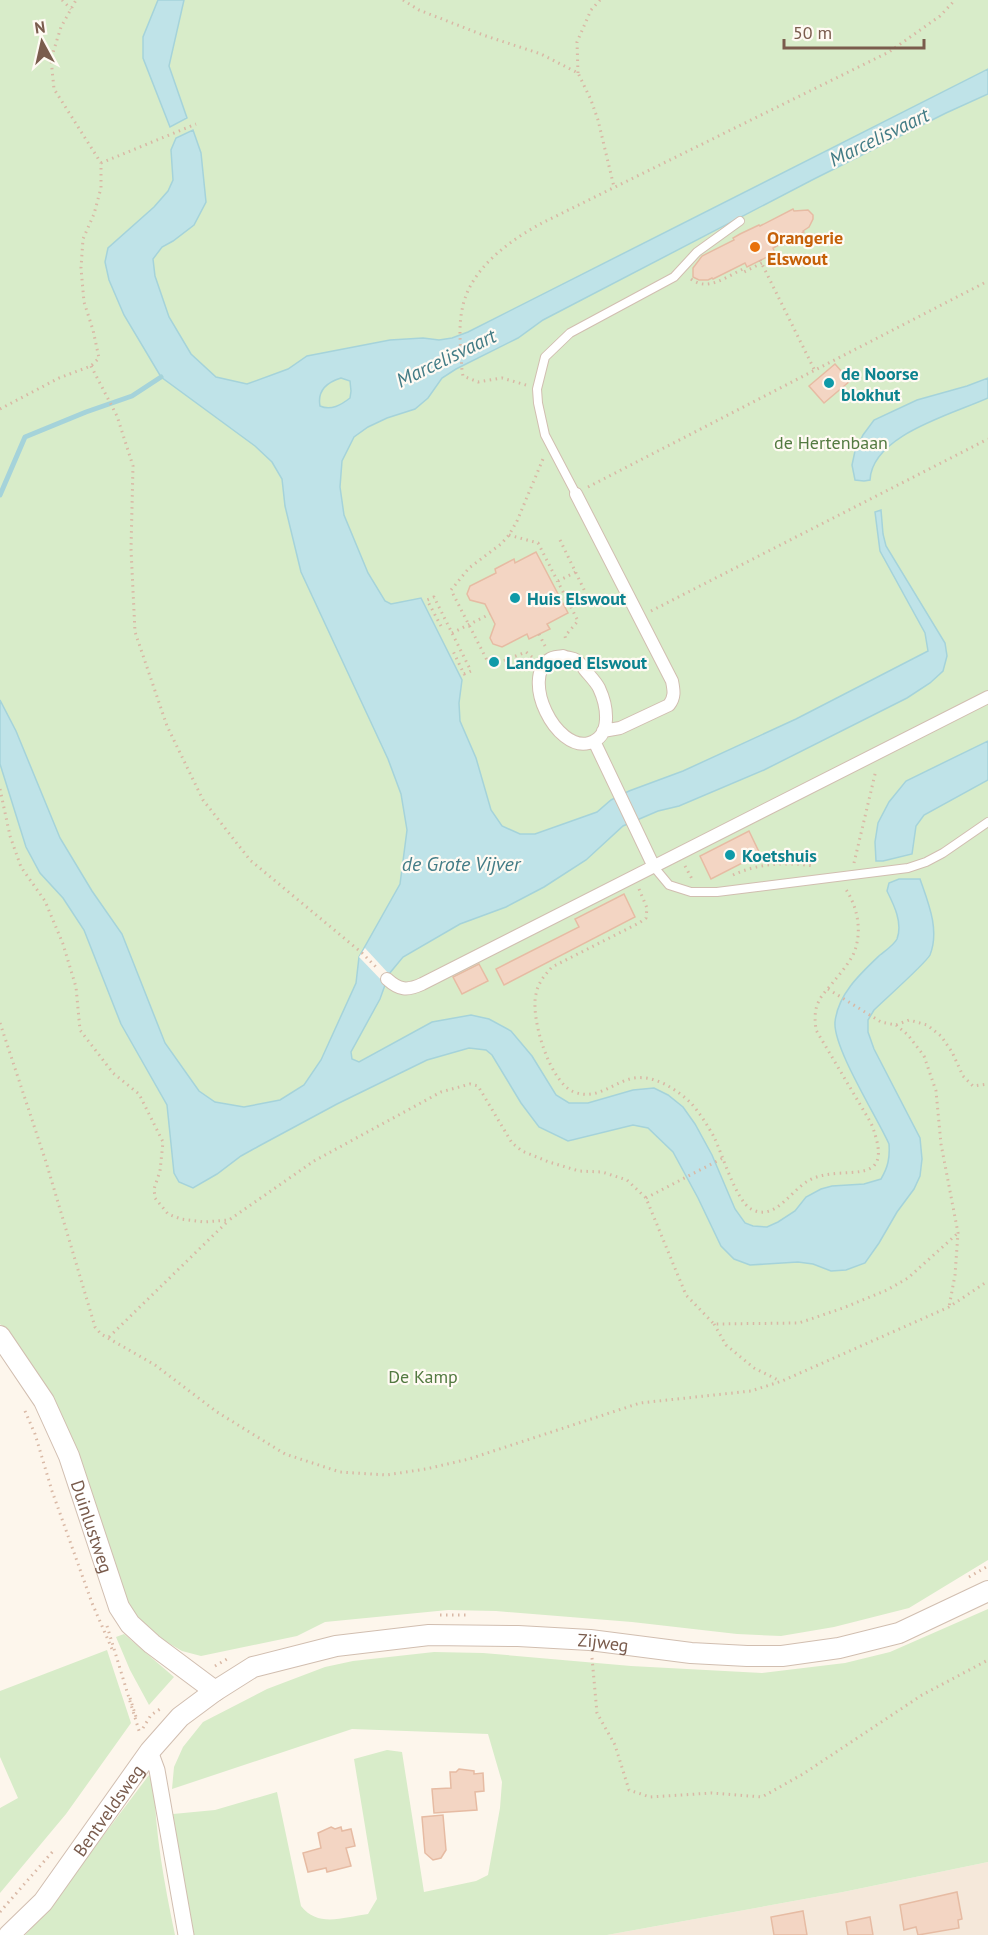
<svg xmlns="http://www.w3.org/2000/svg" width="988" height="1935" font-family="'PT Sans',sans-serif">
<rect width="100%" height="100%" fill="#fdf6ec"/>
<path fill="#f5e8da" d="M988,1862V1935H607L843,1892Z"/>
<path fill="#d8ecc9" d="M0,0H988V1560L909,1608L834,1627L781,1636L737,1634L632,1622L496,1611L448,1610L325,1622L297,1636L201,1656L182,1651L153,1634L129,1608L16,1344L0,1324Z
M988,1609V1862L843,1892L607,1935H193L176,1843L173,1814L215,1810L277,1792L301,1906C318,1928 344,1917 368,1914L377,1899L354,1759L387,1750L402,1752L424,1892L476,1881L488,1875L500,1808L502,1782L488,1734L352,1729L172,1789L174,1767L183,1747L203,1722L267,1689L325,1667L353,1661L434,1652L483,1653L631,1666L762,1673L845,1663L890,1652Z
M124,1634L174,1677L149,1705L130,1670L116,1637Z
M107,1650L131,1723L66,1814L0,1893V1808L18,1798L0,1757V1691Z
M149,1775L154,1779C155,1834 164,1882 175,1935H25L48,1909Z"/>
<path fill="#bfe3e8" stroke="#a5d3da" stroke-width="1.5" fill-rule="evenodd" d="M158,0H184L169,66L187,118L170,127L143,58V37Z
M988,69V94L946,113L814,179L543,320L518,338L456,369L442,378L428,398L415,409L387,418L368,427L354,437L342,461L340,487L344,515L368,573L385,601L391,604L421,598L462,680L459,703L460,721L476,758L491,810L502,826L520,834H535L597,812L611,800L629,791L683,771L796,719L928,651L925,633L880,551L875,512L881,510L883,534L886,546L945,643L947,656L943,671L930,683L907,698L764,770L679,806L658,811L623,826L586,860L544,887L506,907L460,924L403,957L389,974L380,999L351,1052L352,1059L359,1062L432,1022L471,1015L489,1019L511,1031L532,1056L556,1095L569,1103H588L633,1090L654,1088L668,1095L683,1107L695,1124L712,1155L735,1209L745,1223L753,1226L767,1227L778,1222L795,1211L806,1197L821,1189L832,1186L864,1184L881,1179C888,1167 890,1158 889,1144C877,1117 833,1048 835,1022C838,994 860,974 880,955C885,951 894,945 897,939C903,923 894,905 887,891L889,883L899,879H920C928,902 940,930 930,955C925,964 884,1000 874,1010L868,1020V1032L874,1049L920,1138L922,1159L920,1176L914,1189L897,1212L879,1243L865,1263L846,1270L831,1271L813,1264L798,1262L750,1265L734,1259L721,1246L698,1198L673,1152L648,1128L633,1125L568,1141L539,1127L521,1103L492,1055L486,1050L469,1048L427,1060L337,1104L259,1146L241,1156L217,1174L193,1188L179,1182L174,1173L167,1105L121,1024L84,930L63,898L40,873L26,847L0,764V700L16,731L60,838L92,891L122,934L165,1043L199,1091L215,1102L244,1107L280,1100L304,1085L321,1060L356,983L359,957L400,884L407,830L401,794L388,759L301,572L285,506L282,479L272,462L255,446L161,377L124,315L109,280L105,262L108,248L154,207L168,191L173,180L171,150L176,138L193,130L201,153L206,202L194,225L173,241L162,247L153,259L155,276L169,317L191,354L216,377L247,384L288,369L307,356L390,340L423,338L439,340L452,338L468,332ZM341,378L350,381L351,391L350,398C341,405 331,411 320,406C317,390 328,382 341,378Z
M988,378V398C953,414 872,435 870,480L864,481L855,480L852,465L855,451L863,435L874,420L917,400L967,386Z
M988,741V780L924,815L916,826L912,854L883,861H876L875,842L878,823L889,802L906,781Z"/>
<path fill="#fdf6ec" d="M365,948L389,974L385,984L359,957Z"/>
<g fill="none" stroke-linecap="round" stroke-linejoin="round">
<path stroke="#a5d3da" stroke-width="5" d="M0,495L25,437L86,412L132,396L161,377"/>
</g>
<path fill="#f3d5c3" stroke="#e6bba3" stroke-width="1.5" d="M793,209L794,211L808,210L813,215V219L809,227L803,231L804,232L773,248L775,253L747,267L745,263L713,279L712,278L708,280H699L693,277V268L702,256L734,240L733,238L740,234L759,225L760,226Z
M835,364L850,381L824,403L809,386Z
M536,552L568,613L547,624L550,629L529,639L527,634L502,647L493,644L490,638L495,624L485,604L470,600L467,594L470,586L496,573L495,569L514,559L515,563Z
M749,831L760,854L711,879L700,856Z
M624,894L635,917L504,985L496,969L579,927L575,919Z
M479,964L488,981L462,994L453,977Z
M459,1769L474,1771V1774L483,1773L484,1791L475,1792L477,1810L434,1813L432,1789L451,1788L450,1772H456Z
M443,1815L446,1850L441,1858L433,1860L425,1853L422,1817Z
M331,1827L335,1829L341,1827L342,1831L351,1829L355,1846L346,1848L351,1866L327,1872L326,1868L308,1872L303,1853L321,1848L318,1833Z
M957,1892L962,1919L958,1920L959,1928L918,1935L916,1927L904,1930L900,1905Z
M803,1911L807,1935H774L771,1917Z
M870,1917L873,1935H848L846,1922Z"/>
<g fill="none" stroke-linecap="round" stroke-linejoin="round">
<defs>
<path id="service" d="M576,494L545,435L538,403L537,389L545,357L570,333L674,277L697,252L740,221
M654,867L669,885L691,892H717L908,868L926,862L943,853L988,822"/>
<path id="pedestrian" d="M576,494L672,681C674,691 675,697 669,705L620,728L603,731
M563,656C567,658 573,658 576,660C580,662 583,667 585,670C590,676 596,682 599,688C607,705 613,737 589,743C556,752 520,678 550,659C553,657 559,657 563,656Z
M594,741L654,867
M387,979C399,990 407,991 422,984L988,697"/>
<path id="minor" d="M150,1751L157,1770L186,1935"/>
<g id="tertiary">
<path id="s1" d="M0,1336L44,1401L69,1456L119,1607L130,1624L152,1644L215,1691"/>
<path id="s2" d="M9,1935L43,1902L150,1751L180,1717L215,1691L253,1667L336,1646L429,1635L518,1636L590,1640L691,1653L747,1656H782L839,1648L899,1633L988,1591"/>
</g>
</defs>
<use href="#service" stroke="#d1beb0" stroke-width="10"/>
<use href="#pedestrian" stroke="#d1beb0" stroke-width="14"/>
<use href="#minor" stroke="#d1beb0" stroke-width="17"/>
<use href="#tertiary" stroke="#d1beb0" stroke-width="22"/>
<path stroke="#d9b8a5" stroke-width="3" stroke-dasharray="1.5 4.5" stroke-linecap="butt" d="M62,0L71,9
M403,0L419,10L483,35L541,54L578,73L591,100L598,120L614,187
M578,73L577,42L591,10L600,0
M101,163L196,124
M760,260L815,371
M691,279C707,292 726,277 743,269L744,272L762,263
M91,366L117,416L133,466L131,549L135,632L167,726L203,800L250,860L362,953L378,969
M526,385L502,378L478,382L463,376L462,371C461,351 458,329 462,310C469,269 509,241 542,223L889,52L940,16L955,0
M0,409L59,378L91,366L99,358L93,330L84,302L81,268L83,239L94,214L101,188V163L54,89L51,59L61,27L76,0
M588,487L988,281
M509,535L538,543L578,621L565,636L566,641
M560,540L591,604
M558,581L576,572
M651,611L988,439
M441,626L427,600L434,597L471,671L464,674L452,649
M452,633L490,614
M539,634L545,646
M532,657L526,652L490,666L451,590L469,568L501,544L509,535L517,521L543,459
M0,789L10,836L21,867L45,901L63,944L76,987L80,1030L113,1073L139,1094L163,1142L160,1171L154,1189L155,1198L168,1214L181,1219L204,1222L229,1220L314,1161L441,1092L470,1084L478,1086L512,1143L522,1151L549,1162L579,1171L602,1172L627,1180L646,1198L686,1295L714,1324L799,1323L843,1308L887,1290L908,1278L958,1233
M854,863L876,770
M685,866L692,879
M733,875C759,863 785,862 814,866
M639,889L647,908L646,918L639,923L552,967C544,976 538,983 536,994C530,1018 550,1083 574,1092C597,1101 613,1082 634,1078C655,1075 676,1089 691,1103C699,1112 708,1126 714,1137C722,1153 736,1201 751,1209C775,1222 790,1191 808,1181C841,1161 899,1194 871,1123L816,1030C815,1021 814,1012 818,1003C821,995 829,988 834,981C841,973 848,964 853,955C863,933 858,907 845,888
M828,989L881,1022L896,1025L909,1020L927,1025L941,1036L952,1052L963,1076L973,1086L988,1084
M0,1023L46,1162L95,1327L101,1334L155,1365L217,1412L285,1454L340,1472L386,1475L426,1469L469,1459L640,1403L751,1391L782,1381L949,1307L988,1281
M896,1025L908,1035L924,1056L936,1091L941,1144L958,1233L955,1275L949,1307
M646,1198L723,1158
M714,1324L726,1345L754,1368L780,1381
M109,1337L228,1221
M25,1411L35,1434L52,1491L92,1603L112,1649
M969,1577L988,1566
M440,1615H466
M107,1626L140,1734
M592,1658L597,1713L615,1745L629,1790L650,1797L712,1793L762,1797L803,1774L922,1695L988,1660
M215,1666L227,1659
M130,1698L137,1720
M143,1728L151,1715L160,1709
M0,1912L54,1850"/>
<use href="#service" stroke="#fff" stroke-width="8"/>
<use href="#pedestrian" stroke="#fff" stroke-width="12"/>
<use href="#minor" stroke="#fff" stroke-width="15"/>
<use href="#tertiary" stroke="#fff" stroke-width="20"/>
</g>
<circle fill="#e8710a" stroke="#fffaf3" stroke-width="2" cx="755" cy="247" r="6"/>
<g fill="#0f9aa8" stroke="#fffaf3" stroke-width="2">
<circle cx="829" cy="383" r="6"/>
<circle cx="515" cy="598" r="6"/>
<circle cx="494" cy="662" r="6"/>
<circle cx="730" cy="855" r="6"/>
</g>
<g text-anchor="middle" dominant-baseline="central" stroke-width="4.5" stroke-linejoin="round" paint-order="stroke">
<g font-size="18" font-weight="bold" fill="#c56008" stroke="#fffaf3" text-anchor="start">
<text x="767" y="237">Orangerie<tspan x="767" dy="21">Elswout</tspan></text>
</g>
<g font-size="18" font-weight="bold" fill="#0d838f" stroke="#fffaf3" text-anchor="start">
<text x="841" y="373">de Noorse<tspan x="841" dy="21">blokhut</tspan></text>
<text x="527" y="598">Huis Elswout</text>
<text x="506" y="662">Landgoed Elswout</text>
<text x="742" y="855">Koetshuis</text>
</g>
<g font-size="18" fill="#537a41" stroke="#fffaf3">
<text x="831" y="442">de Hertenbaan</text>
<text x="423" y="1376">De Kamp</text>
</g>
<g font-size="18" fill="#7a5c4d" stroke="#fffaf3">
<text stroke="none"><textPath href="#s1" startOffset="213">Duinlustweg</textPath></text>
<text stroke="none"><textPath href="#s2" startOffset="720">Zijweg</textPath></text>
<text stroke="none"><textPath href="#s2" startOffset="160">Bentveldsweg</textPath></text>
</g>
<g font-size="20" font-style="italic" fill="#437c86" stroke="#fffaf3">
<text transform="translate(879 137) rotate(-26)">Marcelisvaart</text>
<text transform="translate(446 358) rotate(-26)">Marcelisvaart</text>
<text x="461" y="864">de Grote Vijver</text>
</g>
</g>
<g transform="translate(42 42) rotate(352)" stroke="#fffaf3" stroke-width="4.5" paint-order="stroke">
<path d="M0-4.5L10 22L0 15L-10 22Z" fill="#7a5c4d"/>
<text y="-9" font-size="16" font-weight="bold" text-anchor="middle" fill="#7a5c4d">N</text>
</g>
<path d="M784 39v9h140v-9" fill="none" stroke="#7a5c4d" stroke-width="3"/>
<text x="793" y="39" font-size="18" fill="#7a5c4d" stroke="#fffaf3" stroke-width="4.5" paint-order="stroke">50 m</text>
</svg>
